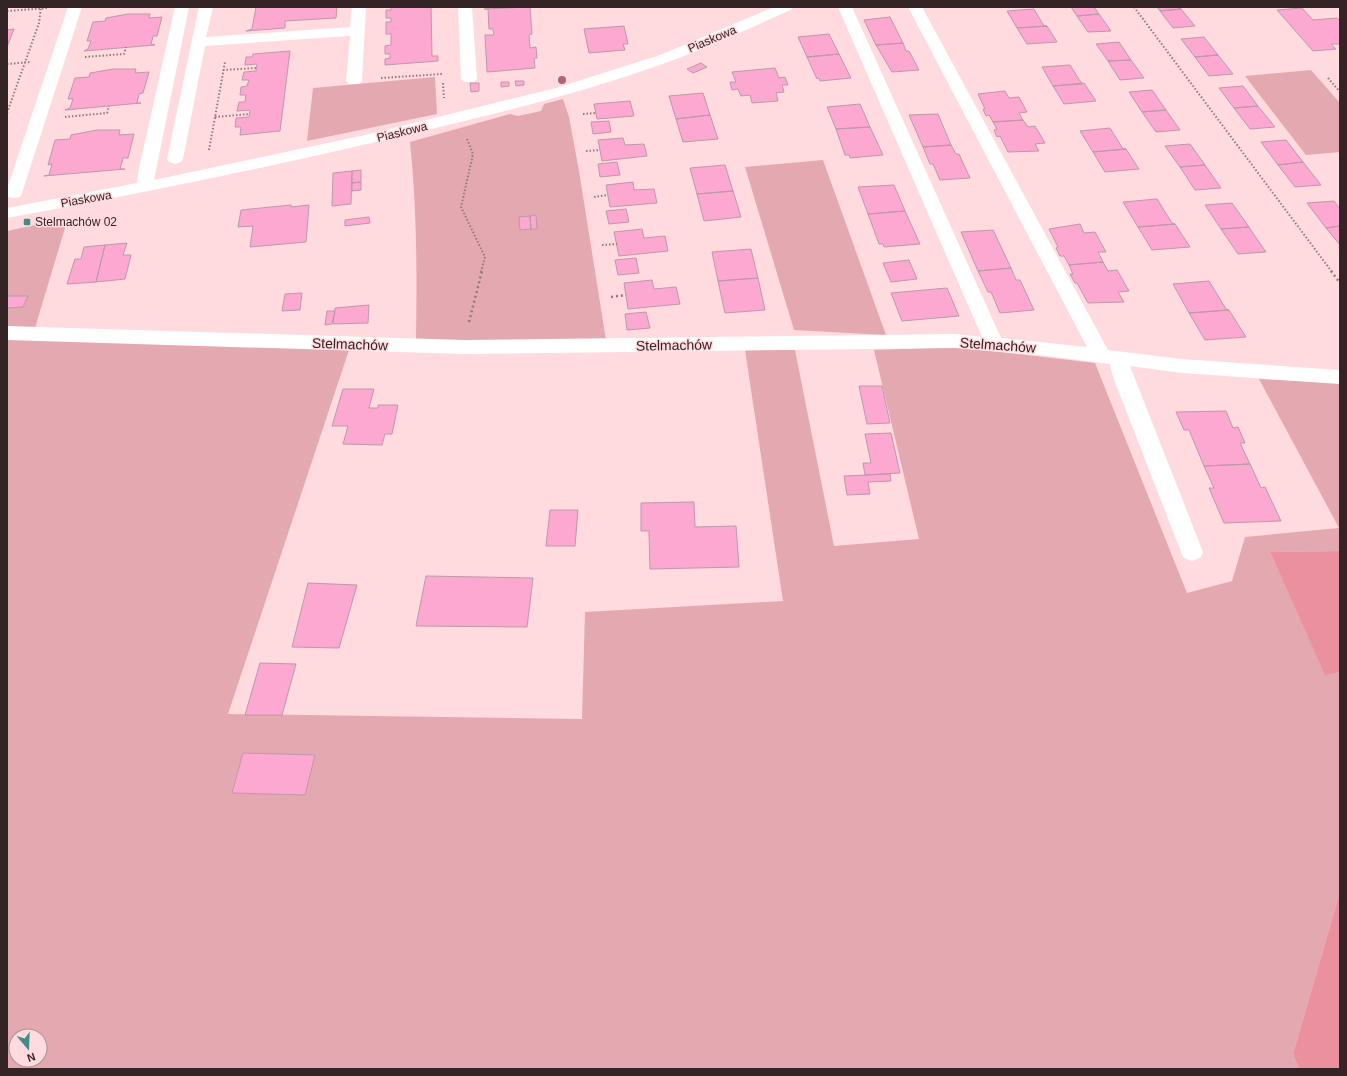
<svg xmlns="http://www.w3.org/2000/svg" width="1347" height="1076" font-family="Helvetica,sans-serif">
<rect width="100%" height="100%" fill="#ffdade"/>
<path fill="#e4a8b0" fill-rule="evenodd" d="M1311,70L1340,103V152L1306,155L1245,76Z
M435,77L437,114L307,141L313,88Z
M563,99L569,117L579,171L606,340L416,341C417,274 417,208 410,142L510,114L518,116L541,111L544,104Z
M823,160L886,335L794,330L745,167Z
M68,218L35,328L7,327V231Z
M7,338L349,350L228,714L582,719L585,612L783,601L745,350H795L834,546L919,539L874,350L959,347L1095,363L1187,593L1232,581L1245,537L1339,528L1259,379L1340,383V551L1270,552L1325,674L1340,672V892L1293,1054L1299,1069H7ZM16,1036H40V1060H16Z"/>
<path fill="#eb909e" d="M1340,551V672L1325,675L1270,552Z
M1340,892V1069H1299L1293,1054Z"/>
<path fill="#fda8d0" stroke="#bf98a9" d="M256,7H337L336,18L285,21V28L246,31L252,29Z
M391,7H431L432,56H438V61L385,65V59L390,58V54H385V46L391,45V34H386V22H391V18H386V10H391Z
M530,7L532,34L529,35L530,48L536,47L537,58H534L535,68L487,72L485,35H494L493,29H489L488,9H484Z
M1071,7H1094L1099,14L1077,16Z
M1157,7H1180L1181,9L1160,11Z
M1302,8L1313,20L1337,18L1340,21V44H1331L1336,49L1313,51L1277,10Z
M1034,9L1044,26H1047L1017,28L1007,11Z
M1181,9L1195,26L1173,28L1160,11Z
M128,14H150L149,18L162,17L157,36H153L151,44L155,45L84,51L88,49L91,41H87L93,22L105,21L106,18Z
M1099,14L1111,31L1088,32L1077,16Z
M890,17L903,43L876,45L864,20Z
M624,26L628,44H623L625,50L589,53L584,29Z
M1047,26L1057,42L1027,44L1017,28Z
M14,29L7,47V30Z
M829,34L839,54L807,57L798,37Z
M1204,37L1218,55L1195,57L1181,39Z
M1119,42L1131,60L1108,61L1096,44Z
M903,43L906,51H909L919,70L892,72L876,45Z
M290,51L280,131L240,135L241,127H235L236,118L249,117L250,110L237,111L239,102H245L246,95H240L241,87L247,86L249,80H242L244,72L256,71L257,64L245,65L246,57H252L253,54Z
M839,54L851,78L820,81L819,78L817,79L807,57Z
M1218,55L1233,74L1209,76L1195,57Z
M1131,60L1144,78L1120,80L1108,61Z
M701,63L707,67L693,73L687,69Z
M1070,65L1082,84L1053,86L1042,67Z
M775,68L779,78L785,77L788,85H782L784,92L776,93L778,101L752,103L750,95L741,96L738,89L732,90L730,82H736L732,72Z
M113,69H136L135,73L149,72L143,93L139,94L137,103H141L65,110L70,108L73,99H68L75,78L89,77L90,73Z
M515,81H524V85L516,86Z
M501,82H509V86L501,87Z
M470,83H479V91L471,92Z
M1084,83L1096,101L1064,104L1053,86Z
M1243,86L1258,106L1234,108L1219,88Z
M1152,90L1166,110L1142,112L1129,92Z
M1005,91L1009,98L1019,97L1027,112L1019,113L1023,120L993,122L989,115L986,116L983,109H985L978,94Z
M703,93L710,115L676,119L669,96Z
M630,101L634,116L597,119L594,104Z
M860,104L870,127L836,129L827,107Z
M1258,106L1275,127L1250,129L1234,108Z
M1166,110L1180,130L1156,132L1142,112Z
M938,114L951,145L923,147L909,115Z
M710,115L718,139L683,142L676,119Z
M1023,120L1028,127L1035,126L1045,143L1035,144L1039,151L1008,152L1000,136L997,137L994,130L997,129L993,122Z
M609,121L611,132L593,134L591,122Z
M870,127L883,155L850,158L849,155H845L836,129Z
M1110,128L1123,149H1126L1093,152L1080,131Z
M97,130H120L119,135L134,134L128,158H123L120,169H125L44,176L49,175L52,164L48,165L55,140L70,139L71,135Z
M623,138L625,145L644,144L647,156L602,161L598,140Z
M1286,140L1303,162L1278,165L1261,142Z
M1190,144L1205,165L1180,167L1165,146Z
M951,145L956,154H959L970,178L940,180L933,164H930L923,147Z
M1126,149L1139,169L1105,172L1093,152Z
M617,162L620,175L600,177L598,164Z
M1303,162L1321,185L1295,187L1278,165Z
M725,165L733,191L697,194L690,168Z
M1205,165L1221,188L1195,190L1180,167Z
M361,170V182L352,183V171Z
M352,171L351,204L332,206L333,173Z
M361,182V190L352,191V183Z
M633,182L634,190L654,189L657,203L610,207L606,185Z
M894,185L905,211L868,214L858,187Z
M733,191L741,217L704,221L697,194Z
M1157,199L1172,223L1175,224L1138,227L1123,202Z
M1334,201L1340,209V226L1326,228L1307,203Z
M1232,203L1249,227L1221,229L1205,205Z
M291,205V207L309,205L306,242L250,247L253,226L238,227L241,210Z
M626,209L629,222L609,224L606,211Z
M905,211L920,244L884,247L883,244H879L868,214Z
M536,215L537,229H531L530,216Z
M530,216L531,229L520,230L519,217Z
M369,217L370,223L345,226V220Z
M1080,224L1084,233L1095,232L1106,252H1098L1103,262L1069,265L1064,256H1060L1056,248L1058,247L1049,229Z
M1175,224L1190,247L1152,250L1138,227Z
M1340,226V245L1326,228Z
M1249,227L1250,229L1266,252L1238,254L1221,229Z
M642,229L644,238L665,236L668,251L619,256L614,232Z
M993,230L1011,268L978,271L961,232Z
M127,243L123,255H131L125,279L96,282L105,245Z
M105,245L96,282L67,284L75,259H81L84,247Z
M751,249L758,278L718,281L712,252Z
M636,258L639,273L618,275L615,260Z
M909,260L917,279L891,282L883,263Z
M1103,262L1108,271L1117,270L1129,291L1118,292L1124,302L1088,303L1077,283H1075L1070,274H1073L1069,265Z
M1011,268L1016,280H1020L1034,310L1000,313L991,292H988L978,271Z
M758,278L765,310L725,313L718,281Z
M652,280L654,289L676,287L680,304L628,309L624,283Z
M1209,281L1226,309L1229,310L1189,313L1173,284Z
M947,288L959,316L902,321L891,293Z
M302,293L300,310L282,311L285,294Z
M7,296H28L23,307L7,308Z
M369,305L368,323L333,324L335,308Z
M1229,310L1246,337L1205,340L1189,313Z
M327,311H335L332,324L325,325Z
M646,312L650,328L627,330L625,314Z
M859,386H882L890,423L867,424Z
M343,389H374L369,408H378V405H398L392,434H385L382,445L343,444L348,426H332Z
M1226,411L1233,428L1238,427L1245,443H1240L1250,464L1204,466L1189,430H1184L1176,412Z
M891,433L900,473L865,475L863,463H871L865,434Z
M1250,464L1261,488L1265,487L1281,521L1224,523L1209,488H1214L1204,466Z
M890,474L891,481L868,482L870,494L847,495L844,476Z
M694,502L695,527L736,526L739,567L650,569L649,531H641V503Z
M550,510H578L575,546H546Z
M426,576L533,578L527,627L416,626Z
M308,583L357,585L339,648L292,647Z
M260,663L296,664L282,715H245Z
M243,753L315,755L305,795L232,793Z"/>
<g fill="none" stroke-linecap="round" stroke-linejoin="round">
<path stroke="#93797c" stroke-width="2" stroke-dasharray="1.5 2" stroke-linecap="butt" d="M1134,7L1332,272
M7,11L48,8
M85,57L124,54L126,47
M7,64L30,62
M223,70L257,68
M381,78L442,74
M1328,78L1340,92
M443,83L444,98
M7,113L39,23L41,7
M583,114L596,113
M65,117L107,113L109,106
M215,117L250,114
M467,139L473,154L461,207L485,257L481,272
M209,150L225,62
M586,151L600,150
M594,197L608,195
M602,245L617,244"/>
<path stroke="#93797c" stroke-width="2.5" stroke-dasharray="2 3" stroke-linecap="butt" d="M1331,271L1340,283
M611,297L626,295
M469,322L482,271"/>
<path fill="#fff" fill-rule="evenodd" d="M68,7H82L22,193L20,197L14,198L8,197L7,189Z
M175,7H189L154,180L365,135L556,88L660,55L774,7H793L791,10C745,30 699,52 651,68C574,95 494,114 415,133C279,165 144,193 7,218V208L137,183L138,173Z
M199,7H213L206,37L350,27L352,7H366L362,81L359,84H349L346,81L350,36L205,46L183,159L181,162L175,164L169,162L167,159Z
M458,7H472L477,79L474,82H464L461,79Z
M838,7H852L1001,338L1087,347L908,7H922L1108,350L1182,359L1340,370V384L1182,373L1130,366L1203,552L1200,558L1192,561L1184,558L1181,552L1113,377L1110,364L1047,356L956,348L464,354L7,340V326L464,340L956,334L982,337Z"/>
</g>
<circle fill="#b3637c" cx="562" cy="80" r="4"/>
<rect fill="#458c88" stroke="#ffdade" stroke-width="1.5" x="23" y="218" width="8" height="8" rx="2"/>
<g text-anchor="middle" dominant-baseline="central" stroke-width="3" stroke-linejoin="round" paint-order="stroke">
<g font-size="12" fill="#352426" stroke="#ffdade">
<text transform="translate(712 39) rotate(-23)">Piaskowa</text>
<text transform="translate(402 132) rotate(-14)">Piaskowa</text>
<text transform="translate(86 199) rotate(-10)">Piaskowa</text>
</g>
<g font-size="12" fill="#352426" stroke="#ffdade" text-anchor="start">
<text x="35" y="222">Stelmachów 02</text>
</g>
<g font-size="14" fill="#352426" stroke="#ffdade">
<text transform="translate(350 344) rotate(2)">Stelmachów</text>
<text transform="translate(674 345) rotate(-1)">Stelmachów</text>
<text transform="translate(998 345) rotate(4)">Stelmachów</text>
</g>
</g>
<rect width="1347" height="1076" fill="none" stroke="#352426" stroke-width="16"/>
<g transform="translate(28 1048) rotate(161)"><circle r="19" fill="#ffdade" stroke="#ae9194"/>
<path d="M0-3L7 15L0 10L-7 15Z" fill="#458c88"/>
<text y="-6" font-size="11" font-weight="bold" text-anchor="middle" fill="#352426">N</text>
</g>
</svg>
